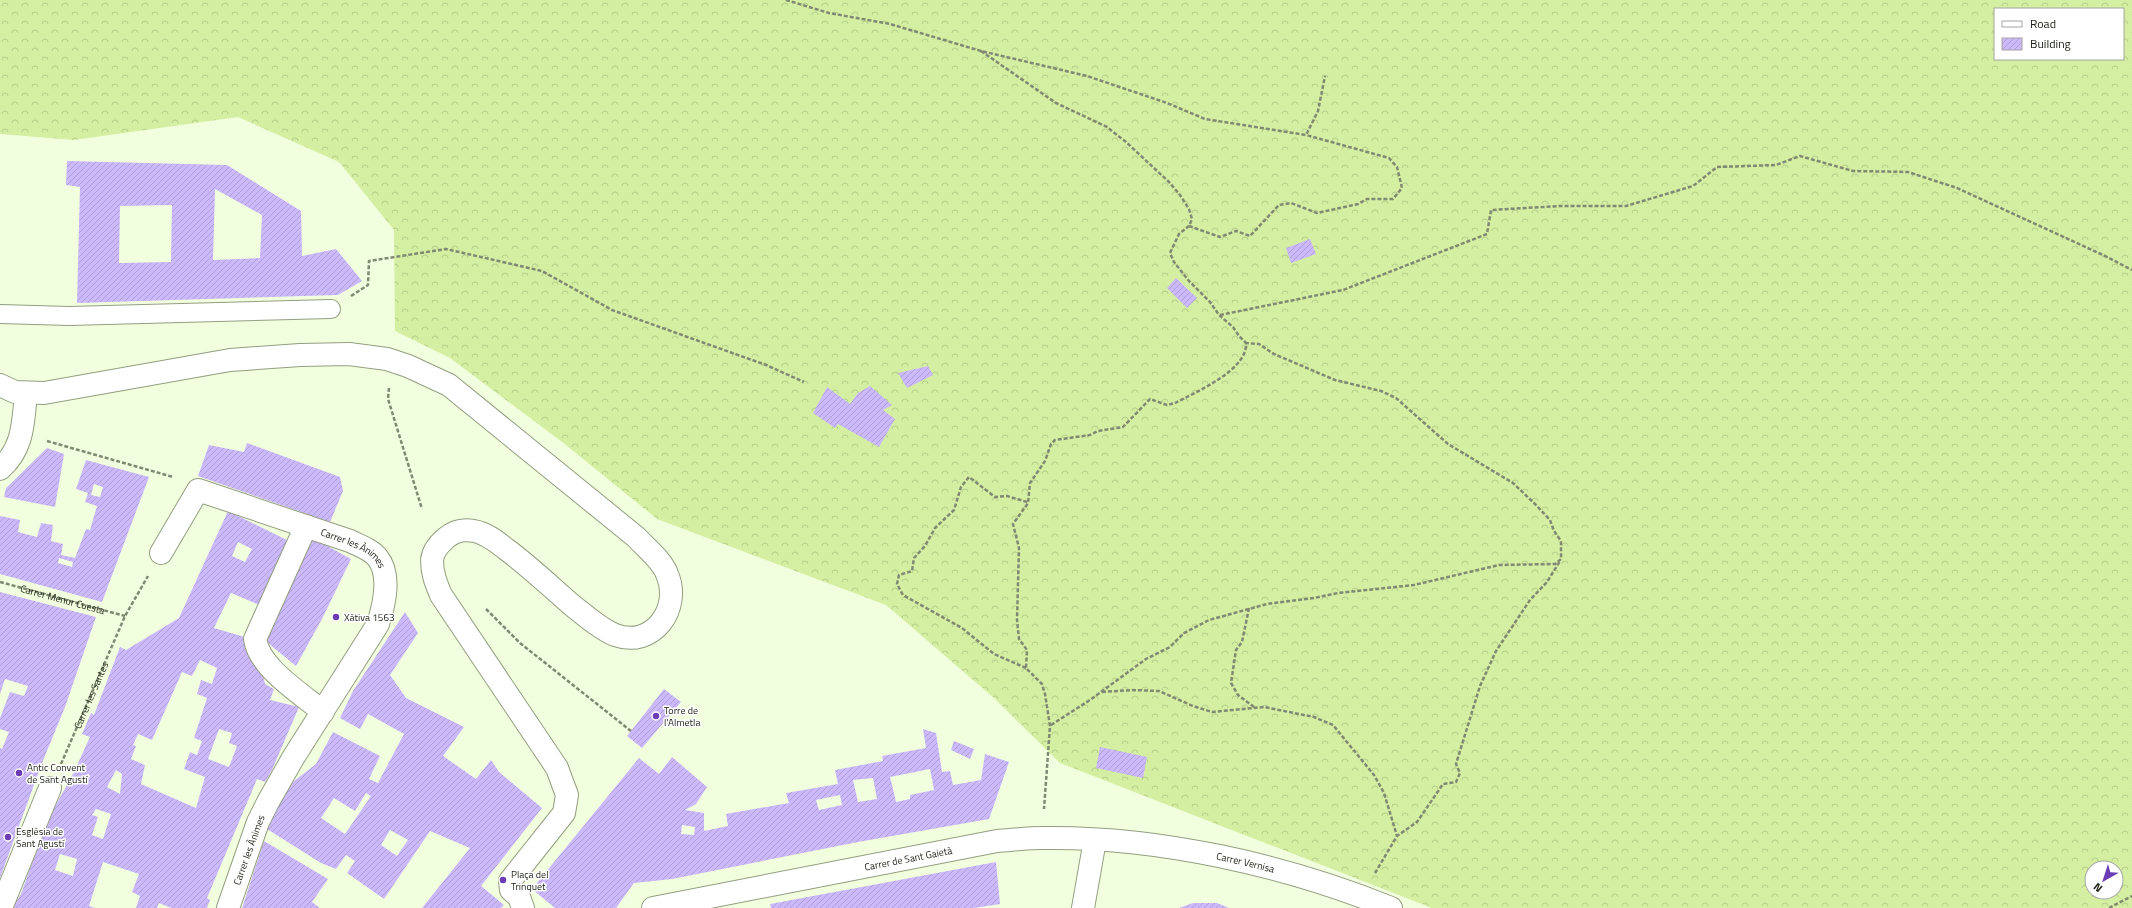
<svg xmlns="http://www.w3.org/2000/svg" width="2132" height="908" font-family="'Titillium Web',sans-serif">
<defs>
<pattern id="forest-crowns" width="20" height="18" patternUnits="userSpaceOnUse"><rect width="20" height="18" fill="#d4efa1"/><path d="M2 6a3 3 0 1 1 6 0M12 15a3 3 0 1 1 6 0" fill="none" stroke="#b5cd8a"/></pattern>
<pattern id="building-hatch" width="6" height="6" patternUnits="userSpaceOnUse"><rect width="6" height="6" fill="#ccb9fc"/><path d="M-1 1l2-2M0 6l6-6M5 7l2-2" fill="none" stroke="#af9fd7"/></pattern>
</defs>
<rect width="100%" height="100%" fill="#f2ffde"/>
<path fill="url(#forest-crowns)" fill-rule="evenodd" d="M0,0H2132V908H1432L1060,763L994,698L886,605L657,519L566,445L450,358L395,331L394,230L339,162L238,117L74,140L0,134ZM1995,9H2123V59H1995ZM2092,868H2116V892H2092Z"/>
<path fill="url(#building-hatch)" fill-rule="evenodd" d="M67,161L227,165L301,211L302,256L336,249L362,281L338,295L77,303L80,187L66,185ZM215,189L262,215L260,258L213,260ZM172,205L171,262L119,263L120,206Z
M1310,239L1316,254L1291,263L1286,248Z
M1176,278L1197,298L1187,308L1167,288Z
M928,366L933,375L907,388L898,373Z
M870,386L892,405L883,410L895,419L879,447L838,424L835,428L813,413L827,387L850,404L858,393Z
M247,443L340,477L343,491L330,522L198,476L209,445L244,452Z
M47,448L64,454L55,507L4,497L6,488Z
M86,460L149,477L102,602L0,574V516L20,520L18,532L37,537L41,523L53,525L51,541L63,544L61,555L75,558L86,529L90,530L97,506L85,502L88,493L76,489ZM94,484L103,487L100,497L91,495ZM59,558L73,562L72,567L58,563Z
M228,511L291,542L262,606L231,593L214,628L248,638L259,658L265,684L274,689L270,700L299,707L272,770L265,782L257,779L207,898L210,900L207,908H171L159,903L157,908H136L140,896L132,892L139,874L103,862L89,906L95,908H12L21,894L47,821L74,772L89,739L90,737L82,734L91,713L94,715L120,647L126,650L179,618ZM238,542L252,549L245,562L232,556ZM200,660L217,668L212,684L201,680L197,694L207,698L194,738L202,741L197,755L190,752L184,769L205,777L196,808L141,784L145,765L131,759L136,746L133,745L138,734L152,740L182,672L192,676ZM219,729L232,733L229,743L237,746L229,767L208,759ZM116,770L122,774L120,794L107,787ZM96,809L111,814L103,839L92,835L98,817L92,815ZM60,854L77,859L73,876L55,870Z
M311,537L351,559L322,619L296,666L263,639Z
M0,592L96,617L65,707L42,763L0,878V748L2,749L9,732L0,729V718L10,692L24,696L28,686L5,679L0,694Z
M405,612L418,633L390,675L406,698L464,727L443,756L476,779L491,760L499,772L542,808L481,886L504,905L501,908H422L470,848L430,831L384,899L347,873L355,861L346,855L336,869L321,863L267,829L289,785L316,764L333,732L380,756L369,779L378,783L404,734L368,714L360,729L340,718L353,691ZM366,793L371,796L345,834L321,818L334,798L355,811ZM390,830L408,840L397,856L381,845Z
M664,689L681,702L642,748L627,736Z
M923,729L936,733L942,772L950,771L953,785L981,780L985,754L1009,762L989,819L858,842L672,879L634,883L616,908H555L532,889L639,758L659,774L672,757L707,787L696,804L685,810L704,813V831L728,826L726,814L789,803L786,793L838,784L835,770L883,761L882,756L926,748ZM930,769L934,790L910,795V799L896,802L890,777ZM873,778L877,799L858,802L853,780ZM840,795L842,805L819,810L816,800ZM682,825L695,827L694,835L681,834Z
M954,741L974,749L970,759L951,750Z
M1100,747L1147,757L1143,778L1096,768Z
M264,841L328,879L312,902L320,908H242Z
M996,862L1000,904L974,908H771L770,904Z
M1193,903H1217L1229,908H1179Z"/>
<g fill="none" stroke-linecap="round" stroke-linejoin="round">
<defs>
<path id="lane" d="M0,314L69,316L331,309"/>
<g id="street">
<path d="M0,385L15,392L44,393L230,360L300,355L349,354L387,359L408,366L449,385L636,537C646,548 662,560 667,574C682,608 653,649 615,635C600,629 586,616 573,606C551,587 529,566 506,549C497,542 486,533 474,531C464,529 454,531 446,538C440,543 433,551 432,560C432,574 436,583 441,595L557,768L567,795L564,813L510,881L511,890L519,897L523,908"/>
<path d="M0,469C24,448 23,422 26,393"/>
<path d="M306,526L255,639C259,668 302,694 323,712"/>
<path id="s3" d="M161,553L198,490L350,541C360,546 370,549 377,557C392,575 384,605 378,624L293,758L268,802L258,822L228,908"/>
<path d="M1,908L50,788"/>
<path id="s4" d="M653,908L997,841C1012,840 1027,838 1042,838C1156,836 1286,865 1391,908"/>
<path d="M1083,908L1095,840"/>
</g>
</defs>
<use href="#lane" stroke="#939e80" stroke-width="20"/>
<use href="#street" stroke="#939e80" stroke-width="24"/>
<g stroke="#808973" stroke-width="2.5" stroke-dasharray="4 2" stroke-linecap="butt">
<path d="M786,0L829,13L890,24L981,51L1087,76L1167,103L1205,119L1306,135L1318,111L1325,76"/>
<path d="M981,51L1056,103L1107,127L1126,142L1169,182L1180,195L1189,209L1192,219L1189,226L1179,234L1170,253L1174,262L1189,281L1210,302L1219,315L1233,327L1239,336L1246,343C1248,370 1196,392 1175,403L1167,405L1150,399L1123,427L1098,431L1090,435L1055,440L1051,444L1045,461L1030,483L1028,503L1013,524L1019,548L1017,620L1019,639L1027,650L1026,668L1042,684L1045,694L1050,726L1044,809"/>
<path d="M1189,226L1220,237L1236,231L1250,236L1279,205L1291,203L1317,213L1358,204L1367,199H1393L1402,188L1397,167L1389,158L1306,135"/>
<path d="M351,296L368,285L369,261L446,249L542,271L612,310L766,365L804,382"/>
<path d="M1220,315L1343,290L1487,234L1491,210L1560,206H1626L1693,186L1717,167L1776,165L1800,156L1853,171L1908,172L1957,188L2105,256L2132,270"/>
<path d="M389,388L388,399L422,509"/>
<path d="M47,441L173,477"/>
<path id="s1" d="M0,582L125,616"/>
<path d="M1249,608L1242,642L1236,650L1231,683L1238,695L1254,707"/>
<path d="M486,609L520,643L631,731"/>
<path d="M1026,668L994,654L962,628L903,595L897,584L899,575L912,571L914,558L925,546L935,528L954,510L961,487L969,477L995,497L1007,496L1027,502"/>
<path d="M1102,692L1132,690L1159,691L1193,706L1212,712L1264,707L1314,717L1333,725L1374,775L1384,793L1397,836"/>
<path d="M1051,725L1090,700L1146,659L1170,647L1184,633L1209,620L1267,604L1314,598L1338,593L1414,585L1499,565L1555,564L1561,559V541L1554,531L1550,520L1536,505L1513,483L1448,444L1396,398L1381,391L1335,380L1274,354L1259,344L1246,343"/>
<path id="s2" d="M61,764L125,616L148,576"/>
<path d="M1375,873L1397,836L1417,822L1443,784L1456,782L1460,773L1456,764L1480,686L1496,651L1530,600L1547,582L1560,561"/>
<path d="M2109,908L2132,896"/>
</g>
<use href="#lane" stroke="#fff" stroke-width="18"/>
<use href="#street" stroke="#fff" stroke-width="22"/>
</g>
<g fill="#6b3cb4" stroke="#fff" stroke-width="1.5">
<circle cx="336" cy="617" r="4"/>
<circle cx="656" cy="716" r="4"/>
<circle cx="19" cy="773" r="4"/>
<circle cx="8" cy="837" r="4"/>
<circle cx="503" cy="880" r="4"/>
</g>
<g text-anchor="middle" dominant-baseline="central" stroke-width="3" stroke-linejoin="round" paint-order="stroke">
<g font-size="10" fill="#1c2015" stroke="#fff">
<text stroke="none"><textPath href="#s3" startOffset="240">Carrer les Ànimes</textPath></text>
<text stroke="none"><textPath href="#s1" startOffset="65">Carrer Menor Cuesta</textPath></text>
<text stroke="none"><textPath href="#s2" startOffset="75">Carrer les Santes</textPath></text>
<text transform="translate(249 850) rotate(-70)">Carrer les Ànimes</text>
<text stroke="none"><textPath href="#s4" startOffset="260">Carrer de Sant Gaietà</textPath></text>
<text stroke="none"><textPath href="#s4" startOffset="601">Carrer Vernisa</textPath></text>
</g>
<g font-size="10" fill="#1c2015" stroke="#fff" text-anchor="start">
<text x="344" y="617">Xàtiva 1563</text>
<text x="664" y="710">Torre de<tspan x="664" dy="12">l'Almetla</tspan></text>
<text x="27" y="767">Antic Convent<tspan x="27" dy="12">de Sant Agustí</tspan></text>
<text x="16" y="831">Església de<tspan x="16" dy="12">Sant Agustí</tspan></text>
<text x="511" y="874">Plaça del<tspan x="511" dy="12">Trinquet</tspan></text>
</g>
</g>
<rect x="1994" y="8" width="130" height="52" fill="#ffffff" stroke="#a4a6a1"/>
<rect x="2002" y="21" width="20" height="6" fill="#ffffff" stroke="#a4a6a1"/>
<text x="2030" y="28" font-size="12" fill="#1c2015">Road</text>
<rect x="2002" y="38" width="20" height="12" fill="url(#building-hatch)" stroke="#a4a6a1"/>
<text x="2030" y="48" font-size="12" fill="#1c2015">Building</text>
<g transform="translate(2104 880) rotate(219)"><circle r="19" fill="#ffffff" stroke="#a4a6a1"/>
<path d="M0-3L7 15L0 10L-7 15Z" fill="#6b3cb4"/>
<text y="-6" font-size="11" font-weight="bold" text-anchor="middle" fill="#1c2015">N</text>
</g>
</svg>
